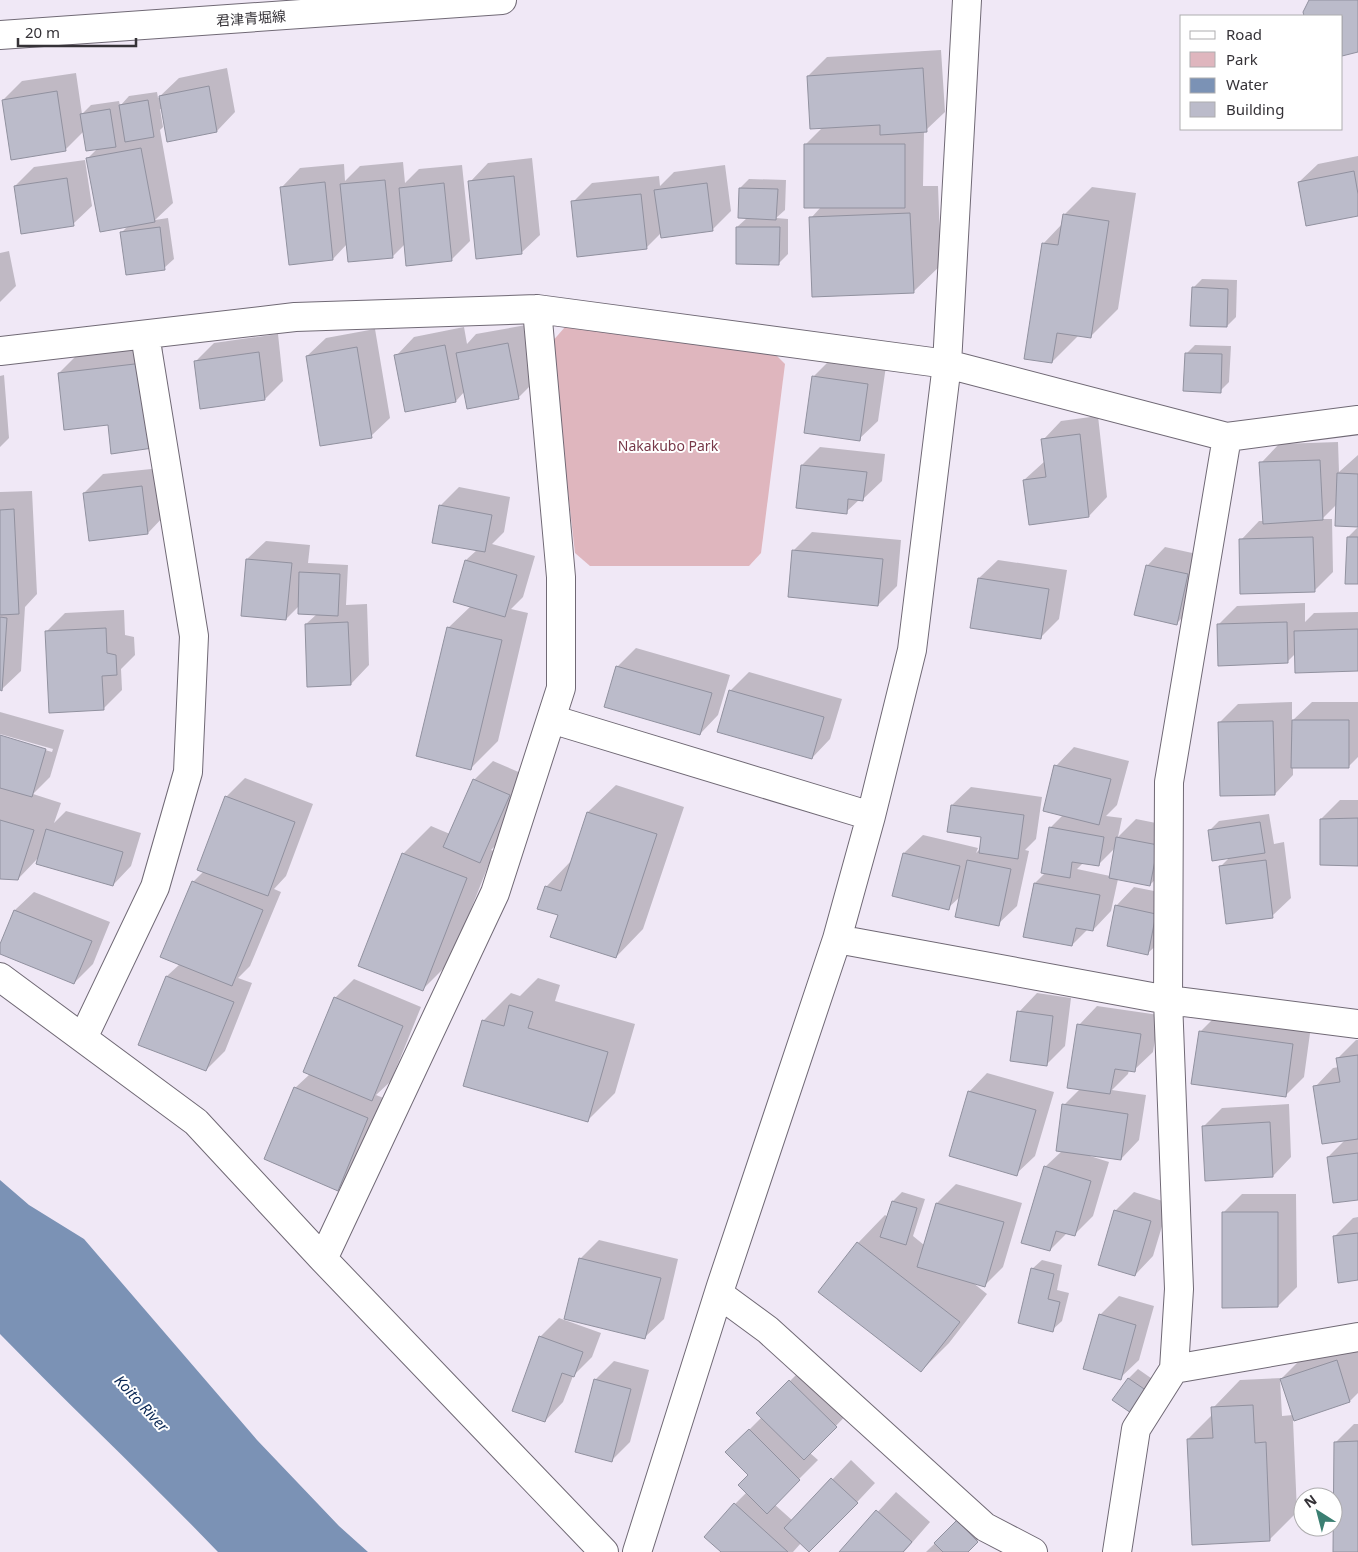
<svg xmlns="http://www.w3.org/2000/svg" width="1358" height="1552" font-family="'Noto Sans','Noto Sans JP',sans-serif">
<rect width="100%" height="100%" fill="#f0e8f6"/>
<path fill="#dfb6be" d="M565,327L772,351L785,364L761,553L749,566H590L575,553L551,343Z"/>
<path fill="#7b92b5" d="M0,1180L29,1205L84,1239L257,1440L339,1526L368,1552H218C147,1478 72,1408 0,1334Z"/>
<path fill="#0003" fill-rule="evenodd" d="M1310,0H1358V51L1342,54V16H1305L1304,12Z
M941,50L945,112L926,130L924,131L923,186H938L941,265L913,292L811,218L821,207L805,145L823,127L808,76L827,57Z
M227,68L235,112L217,131L160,109L163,127L160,130L173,203L155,220L168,218L174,259L164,268L122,232L128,226L88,158L98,148L84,131L65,150L3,100L22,81L76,73L82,114L91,105L119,101L120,106L129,96L157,92L158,98L179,78Z
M1358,156V215L1299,182L1318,164Z
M532,158L540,235L521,253L470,182L488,163Z
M85,160L92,206L73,224L15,186L34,167Z
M403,162L405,183L419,169L462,165L470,241L451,260L405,244L392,257L347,244L333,259L282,187L300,168L344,164L345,181L360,166Z
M725,165L731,211L712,230L661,233L646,248L573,202L592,183L659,176L660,186L674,172Z
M749,179L786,180L785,210L776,218L788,219V254L779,263L737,227L747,218L740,188Z
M1092,187L1136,193L1118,309L1090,337L1079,335L1052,362L1043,244L1063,223L1065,214Z
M9,251L16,286L0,302V253Z
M1202,279L1237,280L1236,317L1227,326L1193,288Z
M526,325L537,379L518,398L465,391L456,401L406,410L396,356L414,337L464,327L467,344L476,334Z
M375,329L390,418L371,436L307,356L326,338Z
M278,334L283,381L265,399L196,361L214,343Z
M162,344L171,428L109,423L59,373L78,354Z
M1195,345L1231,346L1229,382L1220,391L1186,354Z
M832,358L886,366L878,421L859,439L814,376Z
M4,375L9,438L0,447V376Z
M1098,416L1107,497L1089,516L1024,480L1045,461L1043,440L1061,421Z
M1338,442L1339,472L1358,455V526L1337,504L1322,519H1332L1333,572L1314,591L1241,540L1259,521H1264L1261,463L1279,444Z
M820,447L885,454L882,481L863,499H860L846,512L802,465Z
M161,468L166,514L148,533L84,493L103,474Z
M459,487L510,497L504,532L492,544L535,556L523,597L511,609L528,613L498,741L471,768L448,628L471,606L466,560L477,550L440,506Z
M32,491L37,594L25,607L21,671L2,689H0V492Z
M1358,527V583L1348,537Z
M812,532L901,540L897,586L878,605L794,550Z
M266,541L310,545L308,563L348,565L346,605L367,604L369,665L351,684L306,624L317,614L299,606L286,619L247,559Z
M1165,547L1206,556L1196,604L1177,623L1147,566Z
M998,560L1067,570L1059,619L1040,638L979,578Z
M1305,603V622L1314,613L1358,612V670L1296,653L1287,662L1218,625L1237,606Z
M124,610L125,635L134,637L135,655L121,669L122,690L103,709L46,632L65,613Z
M636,648L730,675L718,715L700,734L606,706L618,666Z
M749,672L842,699L830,739L812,758L730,691Z
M1292,702V721L1312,702H1358V757L1349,766L1293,767V775L1275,794L1220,722L1238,704Z
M0,712L64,730L50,777L33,794L61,803L54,823L66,811L141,833L131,866L113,885L39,857L18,879L0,878V737L52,752L53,749L0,734Z
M1074,747L1129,761L1117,805L1106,816L1122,818L1118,837L1136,819L1176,827L1168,866L1150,885L1118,879L1111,911L1093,930L1088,929L1072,945L1035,883L1045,873L1050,828L1063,815L1056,766ZM1116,847L1110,876L1077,869L1084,862L1098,865Z
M493,761L528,776L498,843L491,850L494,851L450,962L422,990L403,854L431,826L450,834L474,780Z
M245,778L313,804L286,876L274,889L281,892L250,966L238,978L252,983L225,1051L206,1070L140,1044L167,976L180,964L193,882L204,871L226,797Z
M616,785L684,807L643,929L616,957L559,914L546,887L572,860L588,812Z
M971,787L1042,797L1036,839L1025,850L1029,851L1017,906L998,924L961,896L948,908L904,853L923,835L978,848L976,853L981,848L983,836L952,805Z
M1340,800H1358V865L1321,819Z
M1269,814L1274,844L1284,842L1291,898L1272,916L1220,867L1230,857L1210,830L1219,821Z
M1134,887L1174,895L1167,935L1148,953L1116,906Z
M34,892L110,922L93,964L74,983L0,953V947L15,910Z
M538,978L560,985L555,1001L635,1024L615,1093L587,1121L483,1021L511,993L520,996Z
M354,979L421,1007L391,1081L376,1095L386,1099L356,1171L338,1189L295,1088L310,1074L335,998Z
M1037,993L1071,998L1065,1046L1046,1065L1019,1012Z
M1097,1006L1159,1015L1153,1052L1134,1070H1129L1128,1074L1112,1090L1146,1095L1139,1140L1121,1159L1090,1155V1156L1109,1162L1093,1216L1074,1235L1067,1233L1050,1250L1045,1167L1062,1151L1064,1105L1080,1089L1079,1025Z
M1219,1013L1311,1026L1304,1077L1285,1096L1200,1032Z
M1356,1040H1358V1199L1328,1157L1346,1139L1315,1087L1333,1068L1339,1067L1338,1058Z
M987,1073L1054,1092L1035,1156L1016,1174L969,1092Z
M1289,1104L1291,1157L1273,1176L1203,1127L1222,1108Z
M956,1184L1022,1203L1003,1267L984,1286L972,1282L987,1294L949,1343L921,1371L858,1243L885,1215L888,1217L893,1201L902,1192L925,1199L913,1236L924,1245L937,1203Z
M1134,1192L1169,1203L1153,1256L1135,1275L1115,1211Z
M1242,1194H1296L1297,1287L1278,1306L1223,1213Z
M1358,1217V1279L1334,1237L1353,1218Z
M599,1240L678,1259L664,1319L645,1337L580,1259Z
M1042,1260L1062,1265L1057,1290L1069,1293L1062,1321L1052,1330L1032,1269Z
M1119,1296L1154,1306L1139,1360L1120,1378L1100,1315Z
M559,1318L601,1333L592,1357L573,1376L563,1402L545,1421L540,1337Z
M1358,1350V1393L1350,1401L1293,1420L1297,1512L1269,1540L1188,1439L1213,1414V1408L1240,1380L1282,1378L1300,1360ZM1280,1379L1293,1415L1282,1416Z
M614,1361L649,1370L630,1442L612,1460L595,1380Z
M809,1362L854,1407L810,1453L818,1460L774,1504L793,1521L851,1460L875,1483L829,1532L801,1543L793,1552H723L735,1504L747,1492L749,1475L727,1452L762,1417L758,1413Z
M1138,1369L1158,1383L1134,1414L1114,1399L1129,1378Z
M1354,1424H1358V1552H1334L1335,1443Z
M896,1492L930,1522L904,1552H841Z
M967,1512L986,1532L966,1552H926Z"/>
<path fill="#bbbbca" stroke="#91919f" d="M1309,0H1358V52L1342,56V16H1304L1303,12Z
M923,68L927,132L880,135V125L810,129L807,76Z
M209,86L217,132L167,142L159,96Z
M57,91L66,151L11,160L2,100Z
M148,100L154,137L125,142L119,105Z
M110,109L116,147L86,151L80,114Z
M804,144H905V208H804Z
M141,148L155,222L100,232L86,158Z
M1354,171L1358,194V216L1306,226L1298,182Z
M514,176L522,254L476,259L468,181Z
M67,178L74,226L21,234L14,186Z
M385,180L393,258L348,262L340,184Z
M325,182L333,260L289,265L280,187Z
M444,183L452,261L406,266L399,188Z
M707,183L713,231L661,238L654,190Z
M739,188L778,189L776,220L738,218Z
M641,194L647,249L577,257L571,201Z
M910,213L914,293L812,297L809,217Z
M1063,214L1109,221L1091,338L1057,333L1052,363L1024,359L1042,243L1058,245Z
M160,227L165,270L126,275L120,232Z
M736,227H780L779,265L736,264Z
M1192,287L1228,289L1227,327L1190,326Z
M508,343L519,399L467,409L456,353Z
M445,345L456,402L405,412L394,355Z
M357,347L372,438L320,446L306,356Z
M259,352L265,400L200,409L194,361Z
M1185,353L1222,354L1221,393L1183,391Z
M143,363L153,448L111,454L108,425L64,430L58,373Z
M812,376L868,384L860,441L804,433Z
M1080,434L1089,517L1029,525L1023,480L1046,477L1041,439Z
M1320,460L1323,520L1263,524L1259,462Z
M801,465L867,472L863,501L848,499L847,514L796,508Z
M1337,473L1358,474V527L1335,526Z
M142,486L148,534L89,541L83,493Z
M439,505L492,515L485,552L432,543Z
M14,509L19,614L0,615V510Z
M1313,537L1315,592L1240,594L1239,539Z
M1347,537H1358V584H1345Z
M792,550L883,559L878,606L788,597Z
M246,559L292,563L286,620L241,616Z
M465,560L517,575L505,617L453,602Z
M1146,565L1188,574L1177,625L1134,615Z
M299,572L340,574L338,616L298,614Z
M978,578L1049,589L1041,639L970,628Z
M0,617L7,618L2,691L0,690Z
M348,622L351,685L307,687L305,624Z
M1287,622L1288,663L1218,666L1217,624Z
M447,627L502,640L471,770L416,756Z
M106,628L107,653L116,655L117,675L102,676L104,710L49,713L45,631Z
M1358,629V671L1295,673L1294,631Z
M616,666L712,693L700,735L604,707Z
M729,690L824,717L812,759L717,732Z
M1292,720H1349V768H1291Z
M1273,721L1275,795L1220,796L1218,722Z
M0,735L46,749L32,797L0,788Z
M1054,765L1111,779L1099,825L1043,811Z
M473,779L510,795L480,863L443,847Z
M225,796L295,822L268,896L197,870Z
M951,805L1024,815L1018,859L979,853L981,837L947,832Z
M587,812L657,834L616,958L550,937L558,915L537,909L545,886L561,891Z
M1358,818V866L1320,865V819Z
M0,820L34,830L18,880L0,879Z
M1260,822L1265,853L1212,861L1208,830Z
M1049,827L1104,837L1099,866L1072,862L1070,878L1041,873Z
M46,829L123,852L113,886L36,864Z
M1116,837L1158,845L1150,886L1109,878Z
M402,853L467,878L423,991L358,966Z
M903,853L960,866L949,910L892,896Z
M967,860L1011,869L999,926L955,917Z
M1266,860L1273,918L1226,924L1219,866Z
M192,881L263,910L232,986L160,957Z
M1034,883L1100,895L1093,931L1076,928L1072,946L1023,937Z
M1115,905L1156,914L1148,955L1107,946Z
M14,910L92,941L74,984L0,954V944Z
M166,976L234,1002L206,1071L138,1045Z
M334,997L403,1026L372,1101L303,1072Z
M509,1005L533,1012L528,1028L608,1052L588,1122L463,1086L482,1020L504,1026Z
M1017,1011L1053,1016L1047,1066L1010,1061Z
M1077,1024L1141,1034L1135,1072L1115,1069L1110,1094L1067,1088Z
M1199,1031L1293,1044L1286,1097L1191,1084Z
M1358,1055V1139L1322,1144L1313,1086L1340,1082L1336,1058Z
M294,1087L368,1118L338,1191L264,1159Z
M968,1091L1036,1110L1017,1176L949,1156Z
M1062,1104L1128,1114L1121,1160L1056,1151Z
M1270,1122L1273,1177L1205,1181L1202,1126Z
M1358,1153V1200L1333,1203L1327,1157Z
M1044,1166L1091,1181L1075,1236L1056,1231L1050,1251L1021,1243Z
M892,1201L917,1208L906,1245L880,1237Z
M936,1203L1004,1222L985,1287L917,1267Z
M1114,1210L1151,1221L1135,1276L1098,1265Z
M1222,1212H1278V1307L1222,1308Z
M1358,1233V1280L1338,1283L1333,1236Z
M857,1242L960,1322L921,1372L818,1292Z
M579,1258L661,1278L645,1339L564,1319Z
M1031,1268L1054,1274L1048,1299L1060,1302L1053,1332L1018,1323Z
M1099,1314L1136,1325L1121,1380L1083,1369Z
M539,1336L583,1352L574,1377L562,1373L545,1422L512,1411Z
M1337,1360L1350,1402L1294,1421L1280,1379Z
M1128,1378L1150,1393L1134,1415L1112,1400Z
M594,1379L631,1389L612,1462L575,1452Z
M789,1380L837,1427L804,1460L756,1413Z
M1253,1405L1255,1443L1266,1442L1270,1541L1192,1545L1187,1439L1213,1438L1211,1407Z
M749,1429L800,1480L767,1514L738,1485L748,1475L725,1452Z
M1358,1441V1552H1333L1334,1442Z
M831,1478L858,1503L809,1552L784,1528Z
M734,1503L788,1552H721L704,1537Z
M876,1510L912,1542L903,1552H839Z
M957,1520L978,1542L968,1552H943L934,1543Z"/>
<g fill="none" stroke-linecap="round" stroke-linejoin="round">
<defs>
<path id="minor" d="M0,351L295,317L537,309L947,364L1227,437L1358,420
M551,719L871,816
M837,939L1168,1000L1358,1024
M0,977L196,1122L323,1259L604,1552
M83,1038L155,887L188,772L194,636L145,335
M323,1259L495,893L561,688V577L537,309
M719,1294L768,1330L985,1527L1033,1552
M1174,1369L1358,1337
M637,1552L721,1286L837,939L871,816L912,650L947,364L967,0
M1117,1552L1136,1429L1174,1369L1179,1289L1168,1000L1169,782L1227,437"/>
<path id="major" d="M0,35L502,0"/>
</defs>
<use href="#minor" stroke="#706975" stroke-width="30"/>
<use href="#major" stroke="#706975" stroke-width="30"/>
<use href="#minor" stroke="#fff" stroke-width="28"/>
<use href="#major" stroke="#fff" stroke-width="28"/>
</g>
<g text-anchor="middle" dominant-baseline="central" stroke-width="4" stroke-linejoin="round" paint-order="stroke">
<g font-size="14" fill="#353237" stroke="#fff">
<text transform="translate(251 18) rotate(-4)">君津青堀線</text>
</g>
<g font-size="14" fill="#773848" stroke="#fff">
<text x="668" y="445">Nakakubo Park</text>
</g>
<g font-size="15" font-style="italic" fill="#0b2855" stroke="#fff">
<text transform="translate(142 1403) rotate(47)">Koito River</text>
</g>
</g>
<rect x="1180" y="15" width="162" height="115" fill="#ffffff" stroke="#aeadaf"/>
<rect x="1190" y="31" width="25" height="8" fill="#ffffff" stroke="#aeadaf"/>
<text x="1226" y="40" font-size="15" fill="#353237">Road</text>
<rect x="1190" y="52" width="25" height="15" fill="#dfb6be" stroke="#aeadaf"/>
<text x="1226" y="65" font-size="15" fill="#353237">Park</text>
<rect x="1190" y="78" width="25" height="15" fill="#7b92b5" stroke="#aeadaf"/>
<text x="1226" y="90" font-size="15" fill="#353237">Water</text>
<rect x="1190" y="102" width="25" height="15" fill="#bbbbca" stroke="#aeadaf"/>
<text x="1226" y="115" font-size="15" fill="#353237">Building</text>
<g transform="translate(1318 1512) rotate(324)"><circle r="24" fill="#ffffff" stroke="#aeadaf"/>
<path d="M0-4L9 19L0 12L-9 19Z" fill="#3b7f72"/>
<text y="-8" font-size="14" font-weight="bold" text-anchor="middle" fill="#353237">N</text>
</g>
<path d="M18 38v8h118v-8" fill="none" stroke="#353237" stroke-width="2.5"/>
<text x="25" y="38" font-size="15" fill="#353237" stroke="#ffffff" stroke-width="4" paint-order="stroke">20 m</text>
</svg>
